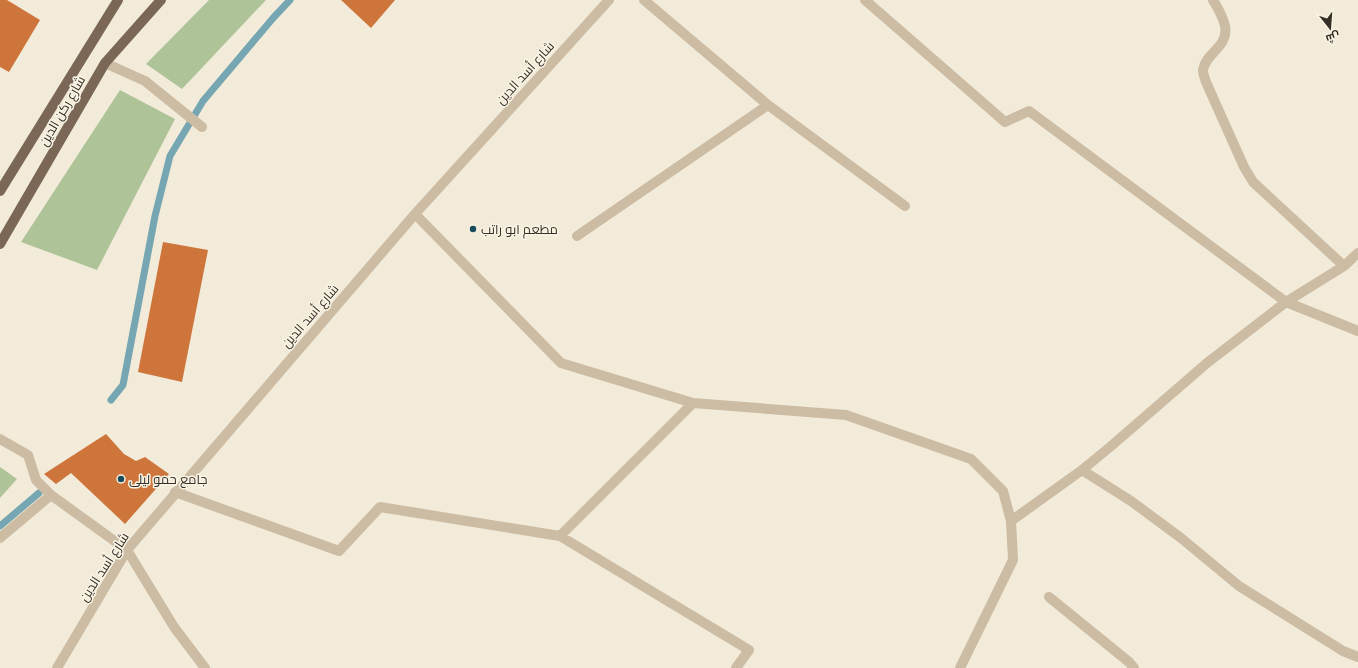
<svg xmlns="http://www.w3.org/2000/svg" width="1358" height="668" font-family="'Public Sans',Cairo,sans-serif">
<rect width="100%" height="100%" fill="#f3ebd9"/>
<path fill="#aec398" d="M209,0H266L182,89L146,64Z
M120,90L175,119L97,270L21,242Z
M0,467L17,479L0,498Z"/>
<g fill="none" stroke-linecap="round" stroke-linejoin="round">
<path stroke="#76a6b2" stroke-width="7" d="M111,400L123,385L155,216L170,156L203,101L274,17L290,0
M0,526L39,493"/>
</g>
<path fill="#ce753b" d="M0,0H7L40,20L9,72L0,67Z
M341,0H395L371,28Z
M163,242L208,250L182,382L138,372Z
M106,434L124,454L136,461L145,457L169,474L125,524L71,473L56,484L44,474Z"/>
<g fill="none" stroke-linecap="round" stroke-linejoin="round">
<path stroke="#ccbca4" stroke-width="10" d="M644,0L768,105L905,206
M865,0L1005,122L1029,111L1286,302L1358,331
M1213,0C1218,8 1223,17 1225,26C1229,47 1205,53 1203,70C1203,74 1205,79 1206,82L1244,167L1253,182L1344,266
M105,63L145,81L202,127
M415,214L561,363L693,403L846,415L971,459L1003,491L1011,521L1013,560L960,668
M577,236L768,105
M0,439L28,455L36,480L51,495L127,550L174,627L205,668
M1082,470L1131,501L1181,538L1239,586L1343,651L1358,657
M175,492L339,551L380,507L560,536L693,403
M1011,521L1082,470L1110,447L1207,363L1286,302L1344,266L1358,253
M560,536L749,650L736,668
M0,538L51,495
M1049,597L1129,662L1134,668
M57,668L127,550L415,214L609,0"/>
<path stroke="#7a6756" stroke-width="10" d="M0,191L118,0
M0,244L105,63L161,0"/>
</g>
<g fill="#194c5b" stroke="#faf4e5" stroke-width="1.5">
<circle cx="473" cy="229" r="4"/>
<circle cx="121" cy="479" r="4"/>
</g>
<g text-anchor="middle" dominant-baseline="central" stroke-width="3" stroke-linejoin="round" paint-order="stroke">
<g font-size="13" fill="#362e26" stroke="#faf4e5">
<text transform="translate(525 73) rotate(-48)">شارع أسد الدين</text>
<text transform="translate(62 111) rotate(-60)">شارع ركن الدين</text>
<text transform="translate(310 316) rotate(-49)">شارع أسد الدين</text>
<text transform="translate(104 567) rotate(-57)">شارع أسد الدين</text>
</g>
<g font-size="13" fill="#362e26" stroke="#faf4e5" text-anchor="start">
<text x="481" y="229">مطعم ابو راتب</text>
<text x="129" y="479">جامع حمو ليلى</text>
</g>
</g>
<g transform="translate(1330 28) rotate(163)" stroke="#faf4e5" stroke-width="3" paint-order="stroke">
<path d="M0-3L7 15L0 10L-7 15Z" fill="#362e26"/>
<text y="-6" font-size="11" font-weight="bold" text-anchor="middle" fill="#362e26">ش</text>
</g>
</svg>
